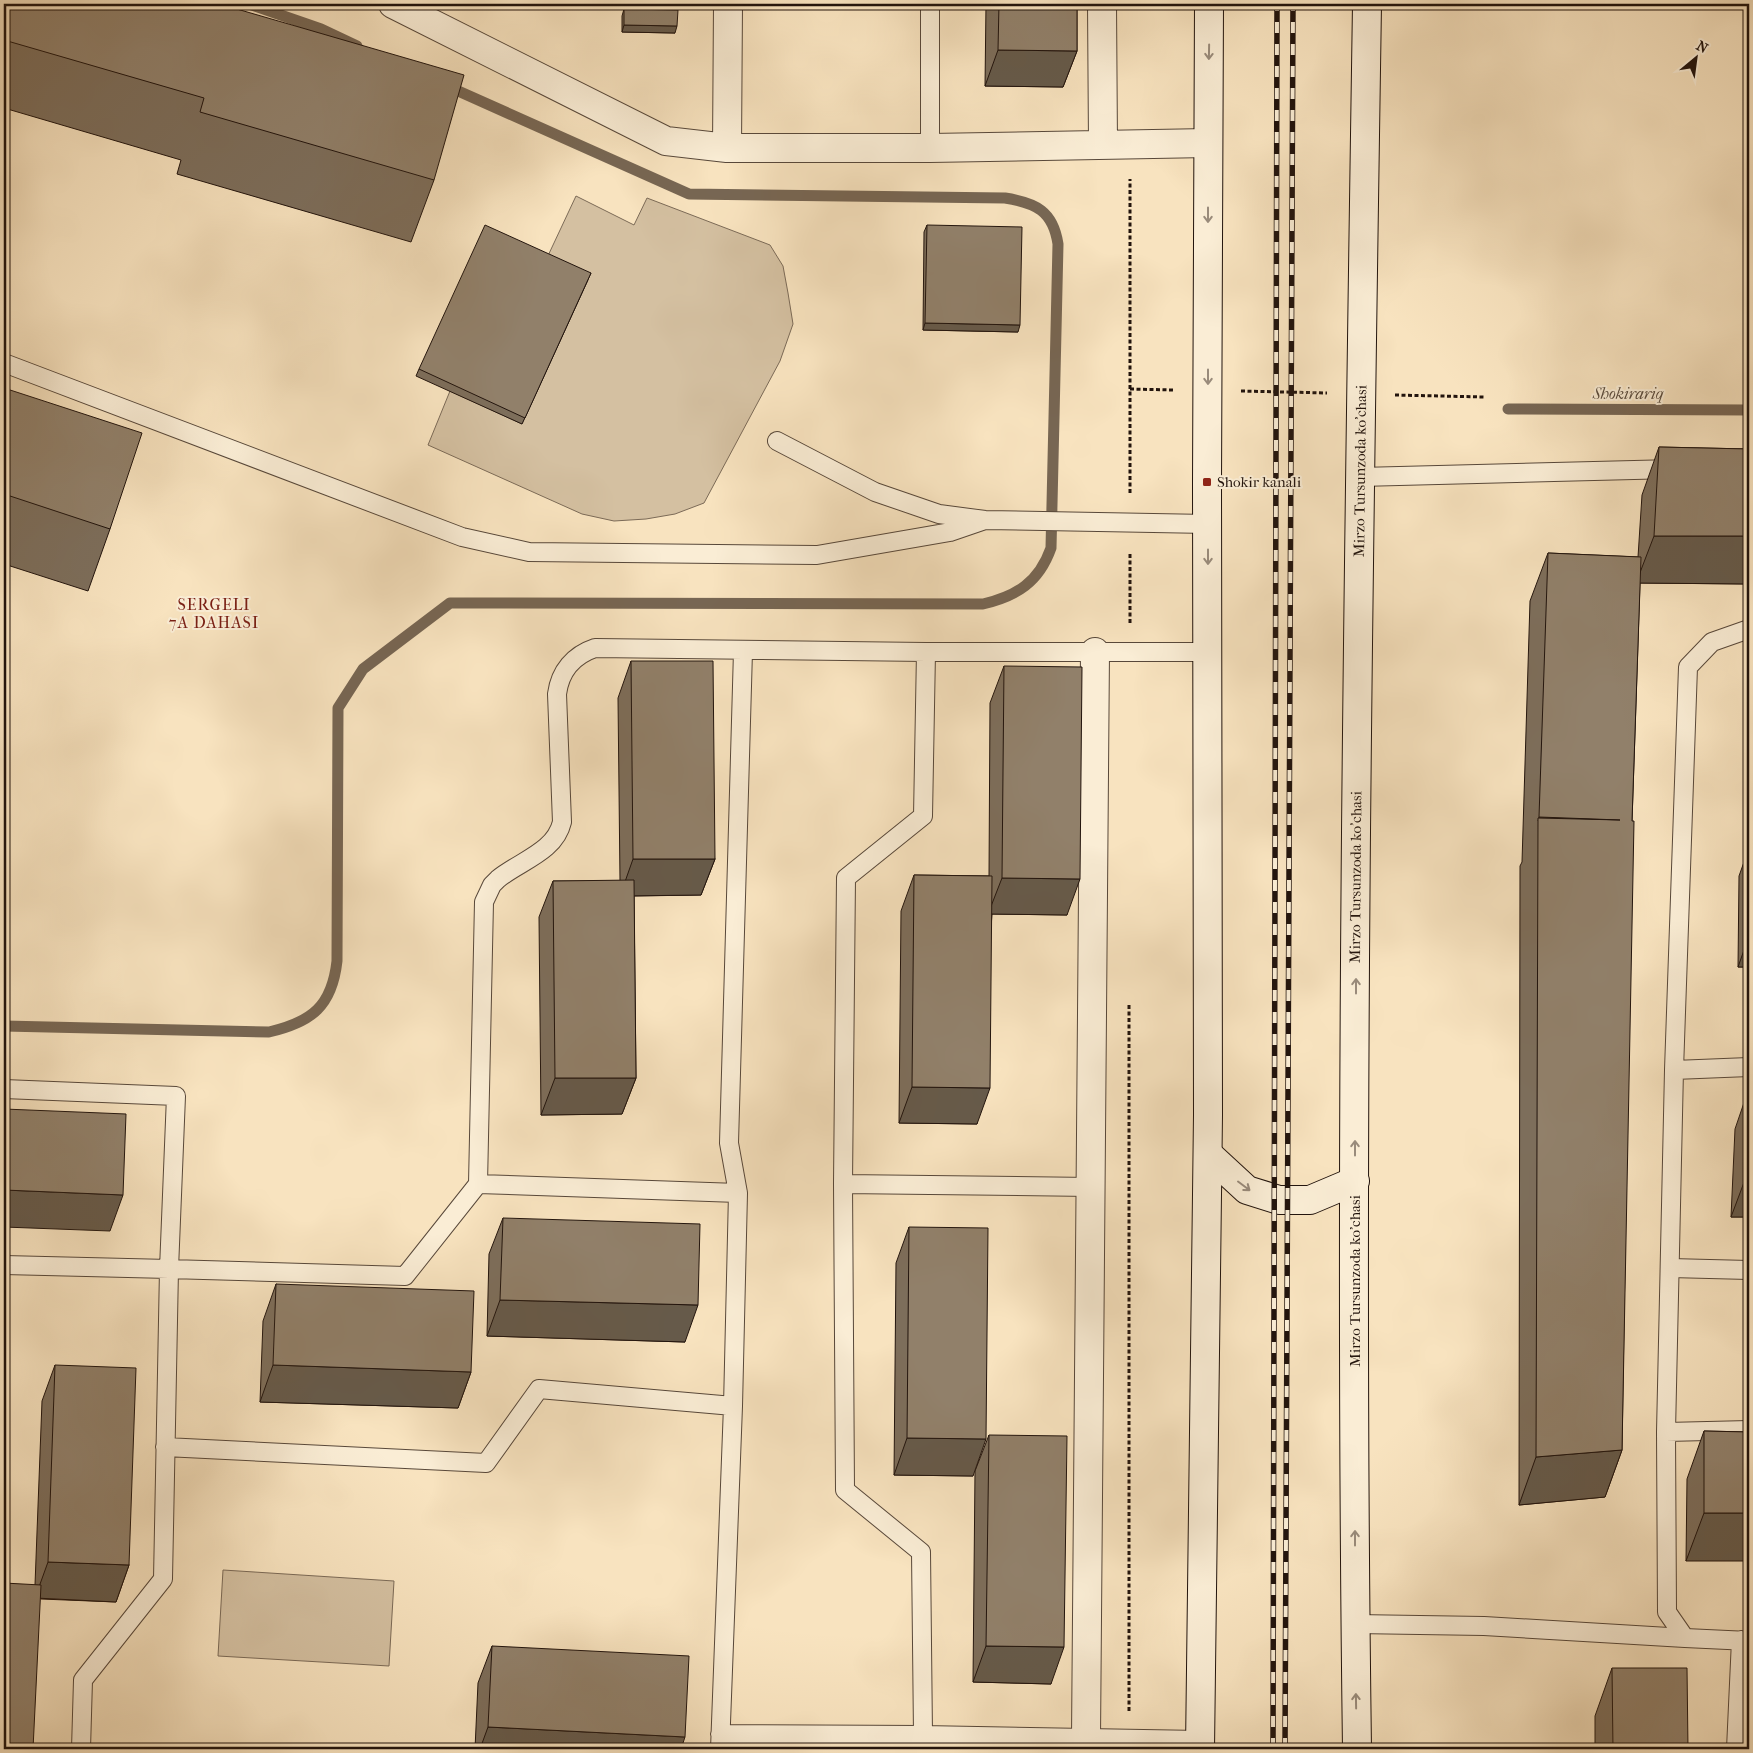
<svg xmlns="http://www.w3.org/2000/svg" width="1753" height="1753" font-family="'IM FELL French Canon',serif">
<rect width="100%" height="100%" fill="#f8e3bf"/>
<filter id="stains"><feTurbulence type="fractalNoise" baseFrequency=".004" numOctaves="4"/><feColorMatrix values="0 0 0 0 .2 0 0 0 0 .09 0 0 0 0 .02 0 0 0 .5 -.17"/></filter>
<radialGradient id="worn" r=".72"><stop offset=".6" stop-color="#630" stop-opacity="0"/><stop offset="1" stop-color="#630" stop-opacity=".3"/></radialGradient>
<path fill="#d4c0a1" stroke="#7b6a57" d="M576,196L634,225L647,198L770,245L783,266L788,293L793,324L780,361L704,503L675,514L646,519L614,521L582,514L428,445L450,391L522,424L588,280L546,260Z
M223,1570L394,1581L389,1666L218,1656Z"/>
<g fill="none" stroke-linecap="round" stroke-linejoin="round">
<path stroke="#776653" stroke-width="11" d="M249,4L321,29L357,46
M1508,409L1749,410
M4,1026L269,1032C312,1022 332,1006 337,961L338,708L363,669L450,603L983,604C1017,596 1039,582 1051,548L1058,244C1053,211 1036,203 1005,198L689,194L447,86"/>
<defs>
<path id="lane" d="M930,4V148
M4,363L462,537L529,552L817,555L950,532L985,520
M777,441L875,492L939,514L985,520L1208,524
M1360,477L1674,469
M1749,629L1712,642L1688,667L1674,1070L1666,1432L1667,1612L1685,1638L1749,1641
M1674,1070L1749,1067
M4,1089L176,1096L169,1269L4,1265
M478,1184L738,1193
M843,1184L1091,1187
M1670,1268L1749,1270
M1666,1432L1749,1430
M165,1447L486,1463L539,1389L733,1406
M1355,1624L1484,1626L1685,1638
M720,1734L923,1735L1200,1740
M923,1735L921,1552L845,1490L843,1184L846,878L923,816L926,652
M81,1749L83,1680L163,1579L169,1269L405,1276L478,1184L484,902L492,885L498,879C520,861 555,852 562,822L557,694C560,671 574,655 595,648L926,652H1207
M720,1749L733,1406L738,1193L729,1143L743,651
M1736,1749L1741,1640"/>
<path id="street" d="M393,4L666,141L727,148H930L1208,143
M1102,4L1103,145
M727,148L728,4
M1086,1738L1095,652"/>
<g id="secondary">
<path d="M1208,1154L1247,1190L1279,1200H1310L1355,1181"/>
<path d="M1200,1749L1208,1115L1207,482L1209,4"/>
<path id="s1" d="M1357,1749C1349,1168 1358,585 1367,4"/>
</g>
</defs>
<use href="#lane" stroke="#58483a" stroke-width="20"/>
<use href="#street" stroke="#58483a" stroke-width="30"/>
<use href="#secondary" stroke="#22140d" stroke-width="30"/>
<path stroke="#22140d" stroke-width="3" stroke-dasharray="4 2.5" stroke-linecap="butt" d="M1130,389L1174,390
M1241,391L1327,393
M1395,395L1485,397
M1130,493V179
M1130,623V552
M1129,1711V1004"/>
<use href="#lane" stroke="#faedd5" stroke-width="18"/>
<use href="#street" stroke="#faedd5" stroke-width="28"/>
<use href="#secondary" stroke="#faedd5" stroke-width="28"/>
<defs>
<path id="rail" d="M1273,1749L1277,4
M1285,1749L1293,4"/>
</defs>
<use href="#rail" stroke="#22140d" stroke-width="5.5"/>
<use href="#rail" stroke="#faedd5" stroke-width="4" stroke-dasharray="11" stroke-linecap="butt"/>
</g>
<path fill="#7d6e5b" stroke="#22140d" d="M4,4L230,7L434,180L411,242L177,174L181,160L4,108Z
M986,4H1077V51L1063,87L985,86Z
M624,9L675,33L622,32V16Z
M927,225L1018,332L923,330L924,232Z
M591,273L522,424L416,376L419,369Z
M4,388L110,529L88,591L4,564Z
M1659,447L1749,449V584L1640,583L1632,821L1622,1450L1605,1497L1519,1505L1520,866L1522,862L1530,601L1548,553L1638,557L1642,495Z
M631,661L715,859L701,895L634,896L636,1078L622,1114L541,1115L539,917L553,881H620L618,698Z
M1004,666L1067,915L992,914L977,1124L899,1123L901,911L914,875L989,876L990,703Z
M1749,848V967H1738L1739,876Z
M1749,1088V1217H1731L1735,1129Z
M503,1218L685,1342L487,1336L489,1254Z
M909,1227L973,1476L894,1475L896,1263Z
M276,1284L471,1372L458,1408L260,1402L263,1321Z
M55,1365L129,1565L116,1602L41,1599L35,1585L42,1401Z
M1704,1431L1749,1432L1686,1561L1687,1479Z
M989,1435L1051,1684L973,1682L975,1471Z
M492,1646L681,1749H475L478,1683Z
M1612,1668L1688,1749H1595V1716Z"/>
<path fill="#665a4a" stroke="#22140d" d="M624,25L677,26L675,33L622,32Z
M998,50L1077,51L1063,87L985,86Z
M925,323L1020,325L1018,332L923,330Z
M1654,536H1749V584L1636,583Z
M1539,817L1620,820L1538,821Z
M633,859H715L701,895L620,896Z
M1002,878L1080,879L1067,915L988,914Z
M1749,936V967H1738Z
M555,1078H636L622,1114L541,1115Z
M912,1087L990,1088L977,1124L899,1123Z
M1749,1169V1217H1731Z
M4,1190L123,1195L110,1231L4,1227Z
M500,1300L698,1305L685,1342L487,1336Z
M273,1365L471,1372L458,1408L260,1402Z
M907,1438L986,1439L973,1476L894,1475Z
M1622,1450L1605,1497L1519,1505L1536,1457Z
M1704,1513H1749V1561H1686Z
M48,1562L129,1565L116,1602L35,1598Z
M986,1646L1064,1647L1051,1684L973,1682Z
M488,1727L685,1737L681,1749H480Z"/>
<path fill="#91806a" stroke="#22140d" d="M4,4H231L230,7L464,75L434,180L200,112L204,98L4,40Z
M999,4H1077V51L998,50Z
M624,9L678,10L677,26L624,25Z
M485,225L591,273L525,418L419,369Z
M927,225L1022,227L1020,325L925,323Z
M4,388L142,433L110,529L4,494Z
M1659,447L1749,449V536H1654Z
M1548,553L1641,557L1632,821H1634L1622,1450L1536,1457L1538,818L1620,820L1539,817Z
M631,661H713L715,859H633Z
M1004,666L1082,667L1080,879L1002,878Z
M914,875L992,876L990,1088L912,1087Z
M634,880L636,1078H555L553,881Z
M4,1109L126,1114L123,1195L4,1190Z
M503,1218L700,1224L698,1305L500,1300Z
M909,1227L988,1228L986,1439L907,1438Z
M276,1284L474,1291L471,1372L273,1365Z
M55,1365L136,1368L129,1565L48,1562Z
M1704,1431L1749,1432V1513H1704Z
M989,1435L1067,1436L1064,1647L986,1646Z
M4,1583L41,1585L33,1749H4Z
M492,1646L689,1656L685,1737L488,1727Z
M1612,1668H1687L1688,1749H1613Z"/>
<defs><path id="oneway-shaft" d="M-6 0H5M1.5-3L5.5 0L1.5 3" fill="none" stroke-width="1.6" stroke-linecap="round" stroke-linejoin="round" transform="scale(1.25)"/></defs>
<g stroke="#998b7b">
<use href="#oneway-shaft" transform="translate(1209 52) rotate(91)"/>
<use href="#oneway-shaft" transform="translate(1208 215) rotate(90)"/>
<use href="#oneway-shaft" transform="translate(1208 377) rotate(90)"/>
<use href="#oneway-shaft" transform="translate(1208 557) rotate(90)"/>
<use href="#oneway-shaft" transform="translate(1356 986) rotate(-90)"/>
<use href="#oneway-shaft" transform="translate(1355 1148) rotate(-90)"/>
<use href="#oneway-shaft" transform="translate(1244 1186) rotate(37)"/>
<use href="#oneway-shaft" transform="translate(1355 1538) rotate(-90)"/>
<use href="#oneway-shaft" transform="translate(1356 1701) rotate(-91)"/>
</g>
<rect fill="#8f2418" stroke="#faedd5" stroke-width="2" x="1202" y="477" width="10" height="10" rx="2.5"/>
<g text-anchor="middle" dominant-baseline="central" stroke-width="4" stroke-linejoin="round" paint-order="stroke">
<g font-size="15" fill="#22140d" stroke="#faedd5">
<text stroke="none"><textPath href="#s1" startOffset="1278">Mirzo Tursunzoda ko'chasi</textPath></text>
<text stroke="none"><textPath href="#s1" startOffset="872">Mirzo Tursunzoda ko'chasi</textPath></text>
<text transform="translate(1355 1281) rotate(-90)">Mirzo Tursunzoda ko'chasi</text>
</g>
<g font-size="15" fill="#22140d" stroke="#faedd5" text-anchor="start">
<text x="1217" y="482">Shokir kanali</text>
</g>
<g font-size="16" font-style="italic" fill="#5a4b3c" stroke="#faedd5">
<text x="1628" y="393">Shokirariq</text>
</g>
<g font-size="16" letter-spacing="1" fill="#7a1f14" stroke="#faedd5">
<text x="214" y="604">SERGELI<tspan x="214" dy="18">7A DAHASI</tspan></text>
</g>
</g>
<rect width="1753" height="1753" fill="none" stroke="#f8e3bf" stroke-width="20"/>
<rect x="5" y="5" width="1743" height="1743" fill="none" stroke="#22140d" stroke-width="2.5"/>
<rect x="10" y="10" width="1733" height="1733" fill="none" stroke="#22140d"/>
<g transform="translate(1696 58) rotate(29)" stroke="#faedd5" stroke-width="4" paint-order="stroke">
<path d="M0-4L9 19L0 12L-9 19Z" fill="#22140d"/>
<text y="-8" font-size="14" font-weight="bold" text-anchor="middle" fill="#22140d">N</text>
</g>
<rect width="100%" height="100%" filter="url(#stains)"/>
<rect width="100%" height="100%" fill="url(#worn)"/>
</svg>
